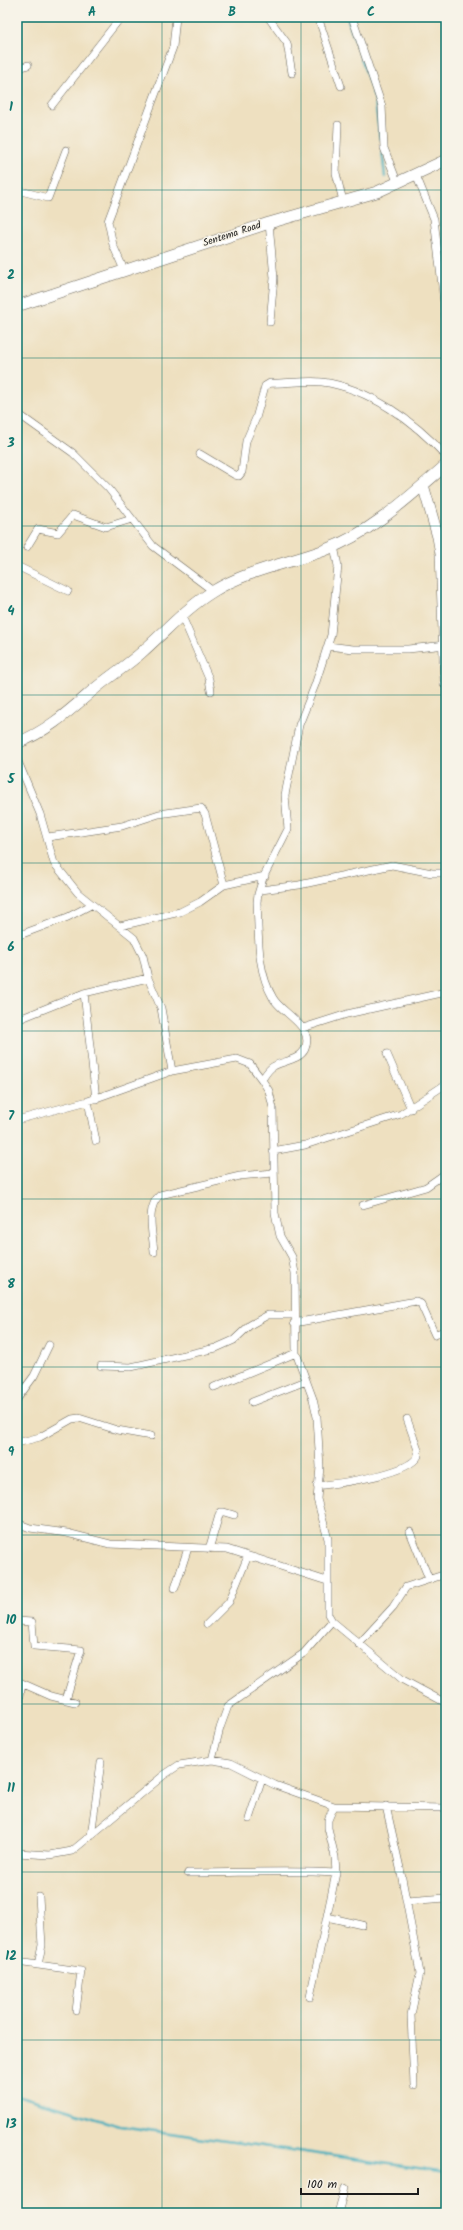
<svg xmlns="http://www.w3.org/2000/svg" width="463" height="2230" font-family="Kalam,sans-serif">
<rect width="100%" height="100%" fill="#f7f3e8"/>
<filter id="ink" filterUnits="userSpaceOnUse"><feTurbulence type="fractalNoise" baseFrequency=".025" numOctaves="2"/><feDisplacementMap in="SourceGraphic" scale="8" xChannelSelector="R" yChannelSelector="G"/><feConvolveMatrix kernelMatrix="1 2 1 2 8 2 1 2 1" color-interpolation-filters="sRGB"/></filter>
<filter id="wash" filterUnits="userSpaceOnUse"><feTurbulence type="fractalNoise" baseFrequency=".012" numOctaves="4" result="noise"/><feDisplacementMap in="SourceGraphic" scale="16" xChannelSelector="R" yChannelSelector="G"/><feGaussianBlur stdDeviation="0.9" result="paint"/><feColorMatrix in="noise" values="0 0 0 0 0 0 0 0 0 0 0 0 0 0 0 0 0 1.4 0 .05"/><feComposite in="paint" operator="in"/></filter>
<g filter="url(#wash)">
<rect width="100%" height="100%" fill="#eee0c0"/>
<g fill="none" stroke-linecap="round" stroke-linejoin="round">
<path stroke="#3fadbd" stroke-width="2.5" d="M347,17L375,99L380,139
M382,150L385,177
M17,2095L120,2126L446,2172"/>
</g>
</g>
<g filter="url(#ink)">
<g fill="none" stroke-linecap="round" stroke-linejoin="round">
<defs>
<path id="street" d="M268,17L287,43L292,73
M318,17L341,86
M352,17L382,106L384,148L398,184
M17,69L28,65
M52,105L121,17
M338,125L336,173L343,201
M416,175L434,219L446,319
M17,190L48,198L66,150
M269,223L274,278L270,322
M124,270L113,245L108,221L173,47L176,17
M17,413L73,453L109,489L153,546L213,591
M200,454L235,475L239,476L242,472L246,441L256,418L265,386L270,383C287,384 305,380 322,382C369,388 415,422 446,456
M27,547L38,529L58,533L73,515L106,527L132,519
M17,566L68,591
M181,614L209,679L211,691
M328,646L353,649H408L446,645
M17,759L40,814L54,863L78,893L134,938L143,956L148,978
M48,837L122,826L159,814L201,808L205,814L224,885
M261,890L299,885L392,865L432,873H446
M120,926L180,912L200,902L224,885L265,876
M17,936L68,917L91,905
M84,993L96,1099
M17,1020L84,993L148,978L161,1008L172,1071
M303,1028L347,1014L446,992
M387,1054L411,1109
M262,1080C265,1075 268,1069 274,1066C283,1061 300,1060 305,1049C315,1026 282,1014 273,998C256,969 259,934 257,902L258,894L263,878L288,829L285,795L299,725L315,685L331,635L338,566L334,546
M88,1101L96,1141
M17,1120L88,1101L172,1071L237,1059L250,1064L262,1080L269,1091L273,1108L275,1213L280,1236L292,1257L295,1273L296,1353L313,1399L317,1417L320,1467L317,1499L328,1539V1614L332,1621L403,1680L446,1703
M273,1151L305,1145L401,1114L446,1084
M363,1205L426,1187L446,1173
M154,1252C153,1235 145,1207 160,1195L240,1176L273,1173
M294,1323L416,1301L421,1304L435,1335L446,1330
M101,1366L131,1367L216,1348L234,1340L250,1325L268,1315H295
M214,1387L296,1353
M17,1399L34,1376L49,1345
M252,1402L306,1381
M17,1443L40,1437L72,1419L79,1418L117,1430L151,1436
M317,1486C339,1483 408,1475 418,1456V1450L407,1419
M17,1523L30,1528L67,1533L110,1544L227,1549L327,1581
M410,1532L429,1579
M209,1549L220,1512H224L234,1515
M175,1588L188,1548
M17,1621L32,1622L34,1646L81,1650L66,1699
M207,1624L229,1602L248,1556
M359,1644L393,1607L406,1587L446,1574
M17,1681L51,1696L75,1702
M17,1714L22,1684
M212,1760L220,1728L228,1706L304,1653L332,1621
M386,1806L400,1868L420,1973L411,2015L414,2085
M249,1819L262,1779
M91,1836L101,1762
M17,1853L50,1855L72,1851L164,1775L179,1765L212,1760L231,1763L275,1785L334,1806L446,1808
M188,1873C238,1873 286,1870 336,1873
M406,1901L446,1898
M327,1917L362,1925
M17,1962L81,1971L76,2011
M38,1965L42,1945L39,1897
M310,1997L336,1873L335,1857L328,1828V1820L334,1806
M338,2213L345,2188"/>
<path id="secondary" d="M17,306L269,223L377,192L446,160
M423,485L438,537L441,554L446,683
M17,743C46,732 68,712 91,692C107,678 125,667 141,653C165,632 185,609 212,592C247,570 287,564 325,550C371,533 409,497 446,465"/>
</defs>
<use href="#street" stroke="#666155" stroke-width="8"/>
<use href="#secondary" stroke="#666155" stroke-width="12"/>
<use href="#street" stroke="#fff" stroke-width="7"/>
<use href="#secondary" stroke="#fff" stroke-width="11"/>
</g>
</g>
<path fill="none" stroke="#0f766e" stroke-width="1" stroke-opacity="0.55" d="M162,17V2213M301,17V2213M17,190H446M17,358H446M17,526H446M17,695H446M17,863H446M17,1031H446M17,1199H446M17,1367H446M17,1535H446M17,1704H446M17,1872H446M17,2040H446"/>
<g text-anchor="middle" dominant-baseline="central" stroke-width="3" stroke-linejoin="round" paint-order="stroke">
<g font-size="10" fill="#1c1c1c" stroke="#f7f3e8">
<text transform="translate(232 234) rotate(-18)">Sentema Road</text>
</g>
</g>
<rect width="463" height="2230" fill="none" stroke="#f7f3e8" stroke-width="44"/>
<path d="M301 2188v6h117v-6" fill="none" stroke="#1c1c1c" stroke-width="2"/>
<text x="307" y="2188" font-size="12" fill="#1c1c1c" stroke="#f7f3e8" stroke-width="3" paint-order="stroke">100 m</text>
<rect x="22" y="22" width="419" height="2186" fill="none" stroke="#0f766e" stroke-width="1.5"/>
<g font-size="13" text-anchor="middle" font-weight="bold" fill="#0f766e">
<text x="92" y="16">A</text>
<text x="232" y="16">B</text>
<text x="371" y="16">C</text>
<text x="11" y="111">1</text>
<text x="11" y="279">2</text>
<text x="11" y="447">3</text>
<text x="11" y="615">4</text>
<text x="11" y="783">5</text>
<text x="11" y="951">6</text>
<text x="11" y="1120">7</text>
<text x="11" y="1288">8</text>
<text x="11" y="1456">9</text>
<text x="11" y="1624">10</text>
<text x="11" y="1792">11</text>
<text x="11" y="1960">12</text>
<text x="11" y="2128">13</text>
</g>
</svg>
